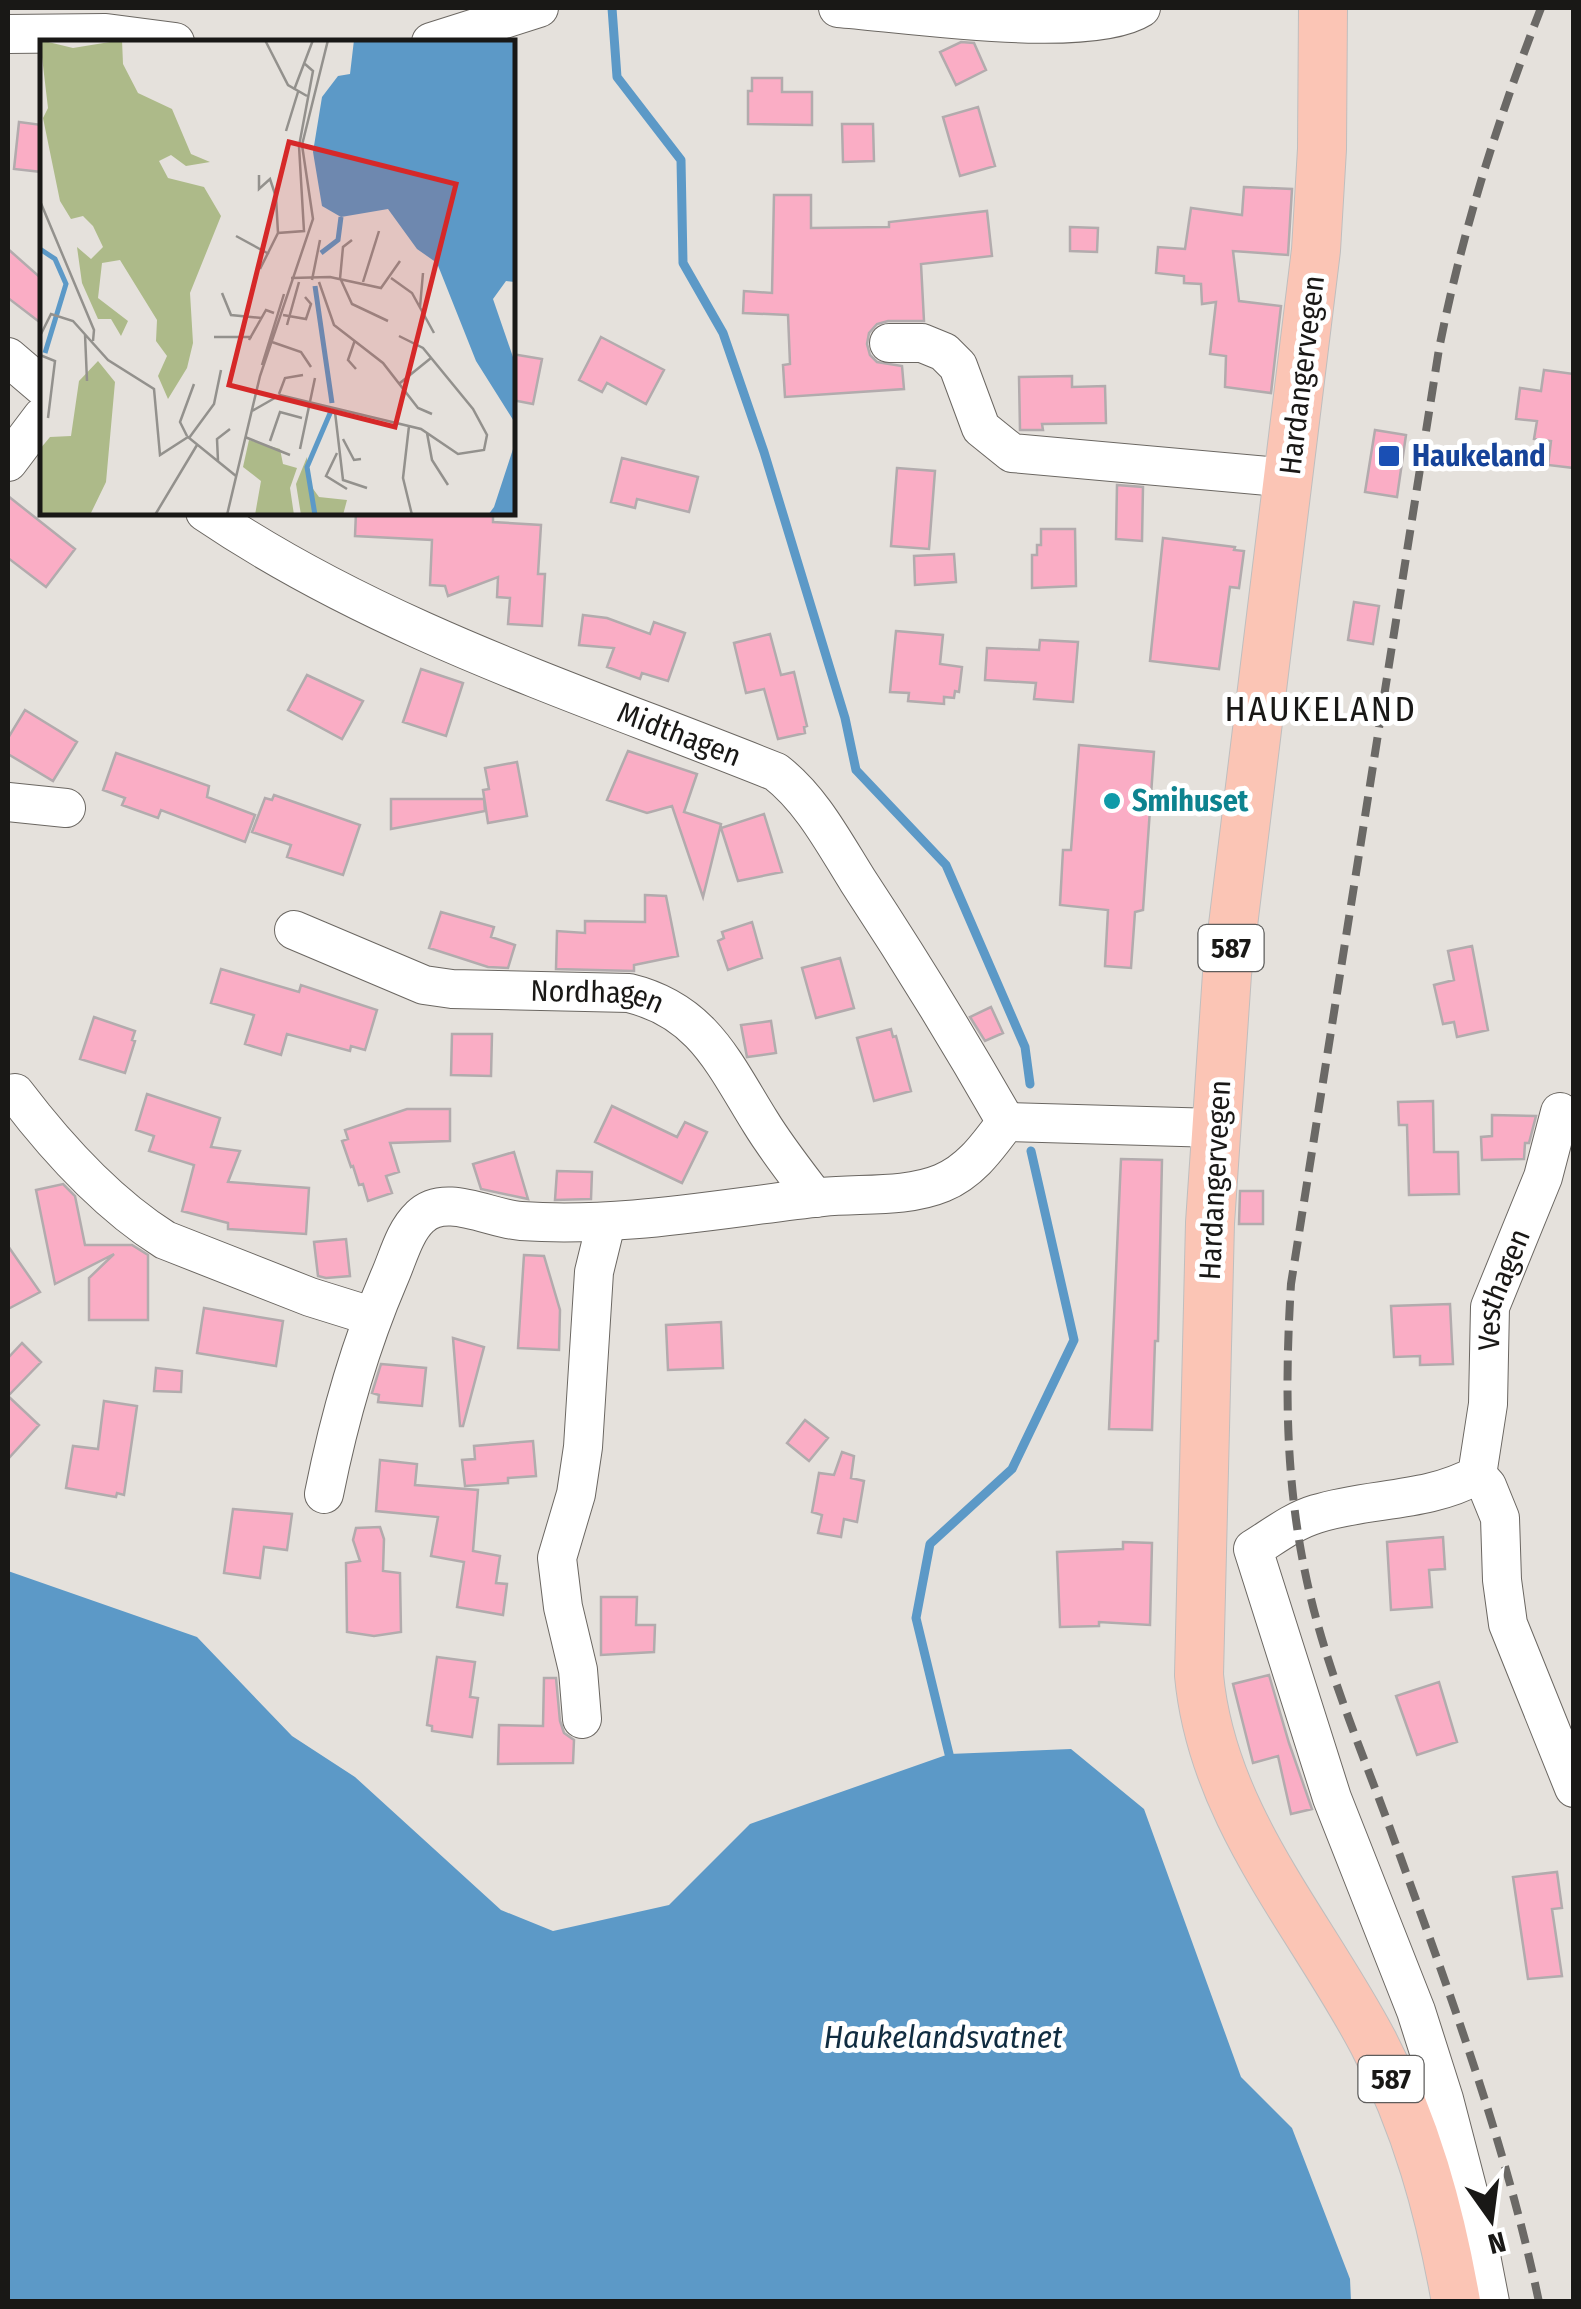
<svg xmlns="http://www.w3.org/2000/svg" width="1581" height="2309" font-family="'Fira Sans Condensed',sans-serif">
<rect width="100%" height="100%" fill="#e5e1dc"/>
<path fill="#5c99c7" d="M8,1571L197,1637L292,1736L355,1777L501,1910L553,1931L669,1905L750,1824L949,1754L1071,1749L1144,1809L1241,2077L1292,2128L1350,2279L1351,2301H8Z"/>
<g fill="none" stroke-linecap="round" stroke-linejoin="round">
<path stroke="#5c99c7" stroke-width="9" d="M612,8L617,77L681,160L683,263L723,333L764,452L845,718L856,770L946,865L1025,1047L1030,1084
M949,1754L916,1618L930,1544L1012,1469L1074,1340L1031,1151"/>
</g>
<path fill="#faadc5" stroke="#b2abad" stroke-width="2.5" d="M961,42L974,43L986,70L956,85L940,52Z
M752,78H782V92H812V125L748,124V91H752Z
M978,107L995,166L960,176L943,117Z
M19,122L42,125V172L14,169Z
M842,124H873L874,161L843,162Z
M1244,187L1292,189L1288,255L1233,251L1239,301L1281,306L1271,393L1225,387L1226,356L1210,354L1216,302L1202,304L1201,284L1184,283V276L1156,273L1158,247L1185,249L1191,208L1242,215Z
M774,195H811V228L889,227V222L987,211L992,256L921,264L924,321H888L877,324L869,333L867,344L870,355L877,362L902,366L904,389L785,397L783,365L790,364L788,315L743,313L744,291L772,293Z
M1070,227L1098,228L1097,252L1070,251Z
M8,249L42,279V324L8,298Z
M601,337L664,370L646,404L607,383L602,392L579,380Z
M512,354L542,359L533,404L512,400Z
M1544,370L1574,374V468L1548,465L1551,441L1534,439L1537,421L1516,419L1520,388L1541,391Z
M1072,376V387L1105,386L1106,423L1042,424L1043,430H1020L1019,377Z
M1375,430L1406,435L1397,497L1365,492Z
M622,458L698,477L689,512L637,499L635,508L611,502Z
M897,468L935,471L929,549L891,546Z
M1117,485L1143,487L1142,541L1116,539Z
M8,496L75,549L46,587L8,558Z
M356,512H493V522L541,525L538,574H545L542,626L508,624L510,598L497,597L498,577L448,596L445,586L430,585L432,540L355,536Z
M1041,529H1075L1076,586L1032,588V555H1037V545H1041Z
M1163,538L1235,547L1234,550L1244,551L1239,588L1230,587L1219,669L1150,661Z
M954,554L956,582L915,585L914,556Z
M1354,602L1379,606L1373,644L1348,640Z
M583,615L607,618L650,634L654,622L685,633L668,681L642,673L640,679L607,667L614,648L579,645Z
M896,631L943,635L940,664L962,667L959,692L955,691L954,698L944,697V704L908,701L909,693L890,692Z
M770,634L781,675L794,672L807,726L804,727L805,733L778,739L764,689L746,693L734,643Z
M1040,640L1078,642L1073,702L1034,699L1036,683L985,680L987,648L1039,650Z
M421,669L463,683L446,736L403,722Z
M307,675L363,701L342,739L288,710Z
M25,710L77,742L53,781L8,754V738Z
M1079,745L1154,752L1143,910L1135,912L1131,968L1105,966L1108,910L1060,905L1063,850H1071Z
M628,751L697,774L684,812L721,824L703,897L672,806L647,813L607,800Z
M116,753L209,786L207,797L255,815L245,842L161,810L158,818L122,805L125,798L103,790Z
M517,762L527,816L488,823L483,790L489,789L485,768Z
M274,795L360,825L343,875L287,857L291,845L252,832L265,798L272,800Z
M391,799H484L485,811L391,829Z
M764,814L782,872L738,881L721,828Z
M645,895L666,896L678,956L634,965V971L556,969L557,931L585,933V921L645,922Z
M441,912L494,927L491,937L515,945L508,968L488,967L429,948Z
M752,922L762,958L728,970L718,941L724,938L722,932Z
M1472,946L1488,1030L1457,1037L1454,1022L1443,1024L1434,985L1454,980L1448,951Z
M840,958L854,1008L816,1018L802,968Z
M221,969L299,992L301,985L377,1010L365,1050L351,1046L350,1051L287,1034L281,1055L245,1044L254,1015L211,1003Z
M991,1007L1003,1033L985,1041L970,1017Z
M94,1017L135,1031L132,1040L135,1041L125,1073L80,1059Z
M771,1021L776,1053L747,1057L741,1025Z
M891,1029L893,1037L896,1036L911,1091L874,1101L857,1038Z
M452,1034H492L491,1076L451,1075Z
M147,1094L220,1118L211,1147L240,1151L228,1182L309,1188L306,1234L228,1229V1223L182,1211L194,1165L149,1151L154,1136L136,1130Z
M1433,1101L1434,1152H1458L1459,1194L1409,1195L1407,1125H1399L1398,1102Z
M612,1106L677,1137L685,1122L707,1132L682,1183L595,1142Z
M407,1109H450V1141L390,1143L399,1172L386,1176L392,1193L368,1201L363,1184L359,1185L353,1166L351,1167L342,1141L348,1139L345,1130Z
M1492,1115L1536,1116L1529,1143H1525L1524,1159L1482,1160L1481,1137L1492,1136Z
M514,1152L528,1199L481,1189L473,1164Z
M1121,1159L1162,1160L1158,1341H1155L1152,1430L1109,1429Z
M557,1171L592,1172L591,1199L555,1200Z
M63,1184L75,1196L85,1245H132L148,1255V1320H89V1278L114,1254L55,1284L36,1190Z
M1240,1191H1263V1224H1239Z
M346,1239L350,1276L326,1278L318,1276L314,1242Z
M8,1246L40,1292L8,1309Z
M524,1255L544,1256L560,1310L559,1350L518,1348Z
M1450,1304L1453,1364L1420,1365V1356L1394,1357L1391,1306Z
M204,1308L283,1321L276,1366L197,1353Z
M721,1322L723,1368L668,1370L666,1325Z
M453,1338L484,1347L463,1426H460Z
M22,1343L41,1362L8,1396V1358Z
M381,1364L426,1368L422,1406L378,1402L379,1395L372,1393Z
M156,1368L182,1371L181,1392L154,1391Z
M8,1396L39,1425L8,1459Z
M104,1401L137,1406L124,1495L117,1493L116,1497L66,1488L73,1446L98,1449Z
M805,1420L828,1438L809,1461L787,1443Z
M533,1441L536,1476L508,1478V1483L465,1486L462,1460L475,1459L474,1446Z
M842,1452L854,1456L851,1478L864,1481L857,1522L844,1519L841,1537L818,1533L822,1515L812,1512L819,1473L834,1475Z
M380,1460L417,1464L415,1485L478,1490L473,1551L500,1556L496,1583L507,1584L503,1615L457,1607L464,1562L431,1556L438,1517L376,1511Z
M233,1509L292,1514L287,1550L264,1547L260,1578L224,1573Z
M380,1527L384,1539L383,1571L400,1573L401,1632L374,1636L347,1632L346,1563L360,1561L353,1540L356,1528Z
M1443,1537L1445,1569L1429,1570L1432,1607L1391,1610L1387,1542Z
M1123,1542L1152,1543L1150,1625L1099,1622V1626L1060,1627L1057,1552L1123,1549Z
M601,1597H637L636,1625H655L654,1652L601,1655Z
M437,1657L475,1662L470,1697L478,1698L472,1737L432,1731V1726L427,1725Z
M1269,1675L1289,1743L1312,1809L1291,1814L1278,1756L1253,1763L1233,1684Z
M544,1678H556L560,1721L564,1733L574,1740L573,1763L498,1764L499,1725L543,1726Z
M1439,1682L1457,1742L1417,1755L1396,1696Z
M1557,1872L1562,1908L1552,1909L1562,1976L1528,1979L1513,1877Z"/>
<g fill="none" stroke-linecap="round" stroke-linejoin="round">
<defs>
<g id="minor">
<path d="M838,8C905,13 1089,41 1141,8"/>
<path d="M8,34L106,33L175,42"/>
<path d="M431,42L539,8"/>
<path d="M889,343H922L944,352L958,366L981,428L1012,453L1290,478"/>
<path d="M8,357L42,386"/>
<path d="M8,462L42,417"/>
<path id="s1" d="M205,512C379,630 582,694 776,772C812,800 834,843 858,881C910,960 959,1040 1006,1122"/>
<path d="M8,802L66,808"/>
<path id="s2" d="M294,930L424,985L452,989L629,993C703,1011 724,1064 761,1123C777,1149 796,1173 815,1198"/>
<path d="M15,1093C56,1147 108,1204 165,1240L310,1297L371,1316"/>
<path d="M1477,1475L1487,1486L1500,1518L1502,1580L1508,1624L1574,1788"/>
<path d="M324,1494C339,1419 359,1348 389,1278C398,1258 404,1232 420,1217C445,1192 490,1219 521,1221C622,1228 722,1208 822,1197C860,1193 906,1198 942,1183C971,1171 988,1146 1006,1122L1216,1128"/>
<path d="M582,1719L578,1670L563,1607L557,1558L576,1494L583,1447L594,1272L606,1223"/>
<path id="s3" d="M1490,2302L1470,2199L1444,2099L1416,2011L1332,1798L1253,1549C1274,1536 1293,1521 1316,1514C1370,1497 1426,1503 1477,1475L1488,1404L1490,1307L1543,1177L1560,1112"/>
</g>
<path id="major" d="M1323,8L1322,149L1316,250L1227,974L1210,1223L1199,1675C1212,1816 1309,1921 1373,2042C1416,2124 1440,2211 1456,2302"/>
</defs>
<use href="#minor" stroke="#6b6762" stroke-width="40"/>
<use href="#major" stroke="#bfbebe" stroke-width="50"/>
<use href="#minor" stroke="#fff" stroke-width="38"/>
<use href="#major" stroke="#fbc5b5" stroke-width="48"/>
<path stroke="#6b6966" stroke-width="8" stroke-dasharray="20 10" stroke-linecap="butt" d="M1539,2302C1505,2140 1447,1986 1391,1831C1360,1746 1323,1661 1305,1572C1285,1476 1285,1381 1291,1284L1439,349C1462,232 1498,119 1541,8"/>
</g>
<rect fill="#1a4fb4" stroke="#fff" stroke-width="4" x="1377" y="444" width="24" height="24" rx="5"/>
<circle fill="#0f9aa8" stroke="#fff" stroke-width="4" cx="1112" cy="801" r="10"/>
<g text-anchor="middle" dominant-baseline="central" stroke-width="10" stroke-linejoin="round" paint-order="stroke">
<g fill="#fff" stroke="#5e5d5c" stroke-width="2.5">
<rect x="1198.5" y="925" width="65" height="46" rx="8"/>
<rect x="1358.5" y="2056" width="65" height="46" rx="8"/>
</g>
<g font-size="28" font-weight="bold" fill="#191816">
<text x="1231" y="948">587</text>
<text x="1391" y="2079">587</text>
</g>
<g font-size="30" fill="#191816" stroke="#fff">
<text transform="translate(1302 375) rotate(-83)">Hardangervegen</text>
<text stroke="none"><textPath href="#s1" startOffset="525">Midthagen</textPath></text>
<text stroke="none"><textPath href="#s2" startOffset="315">Nordhagen</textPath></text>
<text transform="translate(1215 1180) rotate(-87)">Hardangervegen</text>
<text stroke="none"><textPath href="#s3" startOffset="1218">Vesthagen</textPath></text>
</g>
<g font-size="30" font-weight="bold" fill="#164399" stroke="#fff" text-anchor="start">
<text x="1412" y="456">Haukeland</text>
</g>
<g font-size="30" font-weight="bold" fill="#0d838f" stroke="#fff" text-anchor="start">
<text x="1132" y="801">Smihuset</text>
</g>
<g font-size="32" font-style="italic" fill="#102c40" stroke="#fff">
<text x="943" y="2037">Haukelandsvatnet</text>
</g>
<g font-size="35" letter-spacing="2.5" fill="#191816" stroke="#fff">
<text x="1321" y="709">HAUKELAND</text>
</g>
</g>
<g transform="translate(40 40)">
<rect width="475" height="475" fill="#e5e1dc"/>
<path d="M0,0L33,8L82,0L83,24L98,53L132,69L151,114L170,122L146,126L131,115L119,121L128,138L164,147L181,176L150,253L153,303L147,328L128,359L118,336L127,316L116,301L117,280L80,220L62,223L58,258L88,281L81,296L71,279H58L42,243L37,207L51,219L63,207L53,186L43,176L31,179L20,161L3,78L8,68ZM58,321L75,342L66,442L50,475H0V409L10,397L31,396L39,341ZM209,400L240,409L243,424L257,428L250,448L254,475H215L221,441L203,427ZM267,417L268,442L279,457L307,460L303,475H261L256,444Z" fill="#adba89"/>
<path d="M314,0H475V242L466,241L453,259L474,320L475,383L436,321L397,223L377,209L348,169L301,177L282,166L273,112L282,57L298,36L310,34ZM475,403V475H448L454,467Z" fill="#5c99c7"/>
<path fill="none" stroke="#5c99c7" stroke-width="5" d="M0,209L15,219L26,244L5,313M281,213L298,200L301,177M275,246L292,363M275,475L267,427L291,371"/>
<path fill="none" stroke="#93918d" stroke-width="2.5" d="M225,0L248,45L267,56M254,50L273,0M246,91L258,52M219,135V149L230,139L236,157L238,193M0,161L54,290L53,301M196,196L229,214M220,229L238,193L264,191L259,106L273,31L265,24M251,238L290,237L341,248L360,221M351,238L372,253L394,293M300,239L303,207L312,200M272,240L280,200M301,240L312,264L348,281M279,242L294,285L343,323L378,368L392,374M323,242L339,191M182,253L191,275L222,278M380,267L383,233M243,275L266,279L271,264L265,257M247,285L259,242M45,294L47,341M0,296L11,274L33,281L68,320L114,349L120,415L148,397L196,436M174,297H212M209,300L226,270L234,273M315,300L308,320L316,329M232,302L261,312L271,327M0,315L15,321L8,378M222,325L244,254M360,343L391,318M239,354L245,338L263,335M212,371L240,355L381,389L418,414L444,410L447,395L433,369L383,308L359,296M295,372L303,440L327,448M369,386L363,438L372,475M387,393L392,420L408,445M147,396L140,382L154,344M205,397L250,415M149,398L174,364L181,330M303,399L314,420L321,419M230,401L240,372L262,378M260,409L275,338M297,413L286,436L307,449M178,421L177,399L190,389M115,475L157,405M187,475L220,336L273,179L262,105L288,0"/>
<path fill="#d62828" fill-opacity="0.15" stroke="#d62828" stroke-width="5" d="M249,102L416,144L355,387L189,345Z"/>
<rect width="475" height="475" fill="none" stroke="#191816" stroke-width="5"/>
</g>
<rect width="1581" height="2309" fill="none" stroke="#191816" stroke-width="20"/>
<g transform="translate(1491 2219) rotate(166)" stroke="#ffffff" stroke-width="8" paint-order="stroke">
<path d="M0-8L18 38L0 25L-18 38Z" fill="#191816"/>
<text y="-15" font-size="28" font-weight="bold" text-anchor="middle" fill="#191816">N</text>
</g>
</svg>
